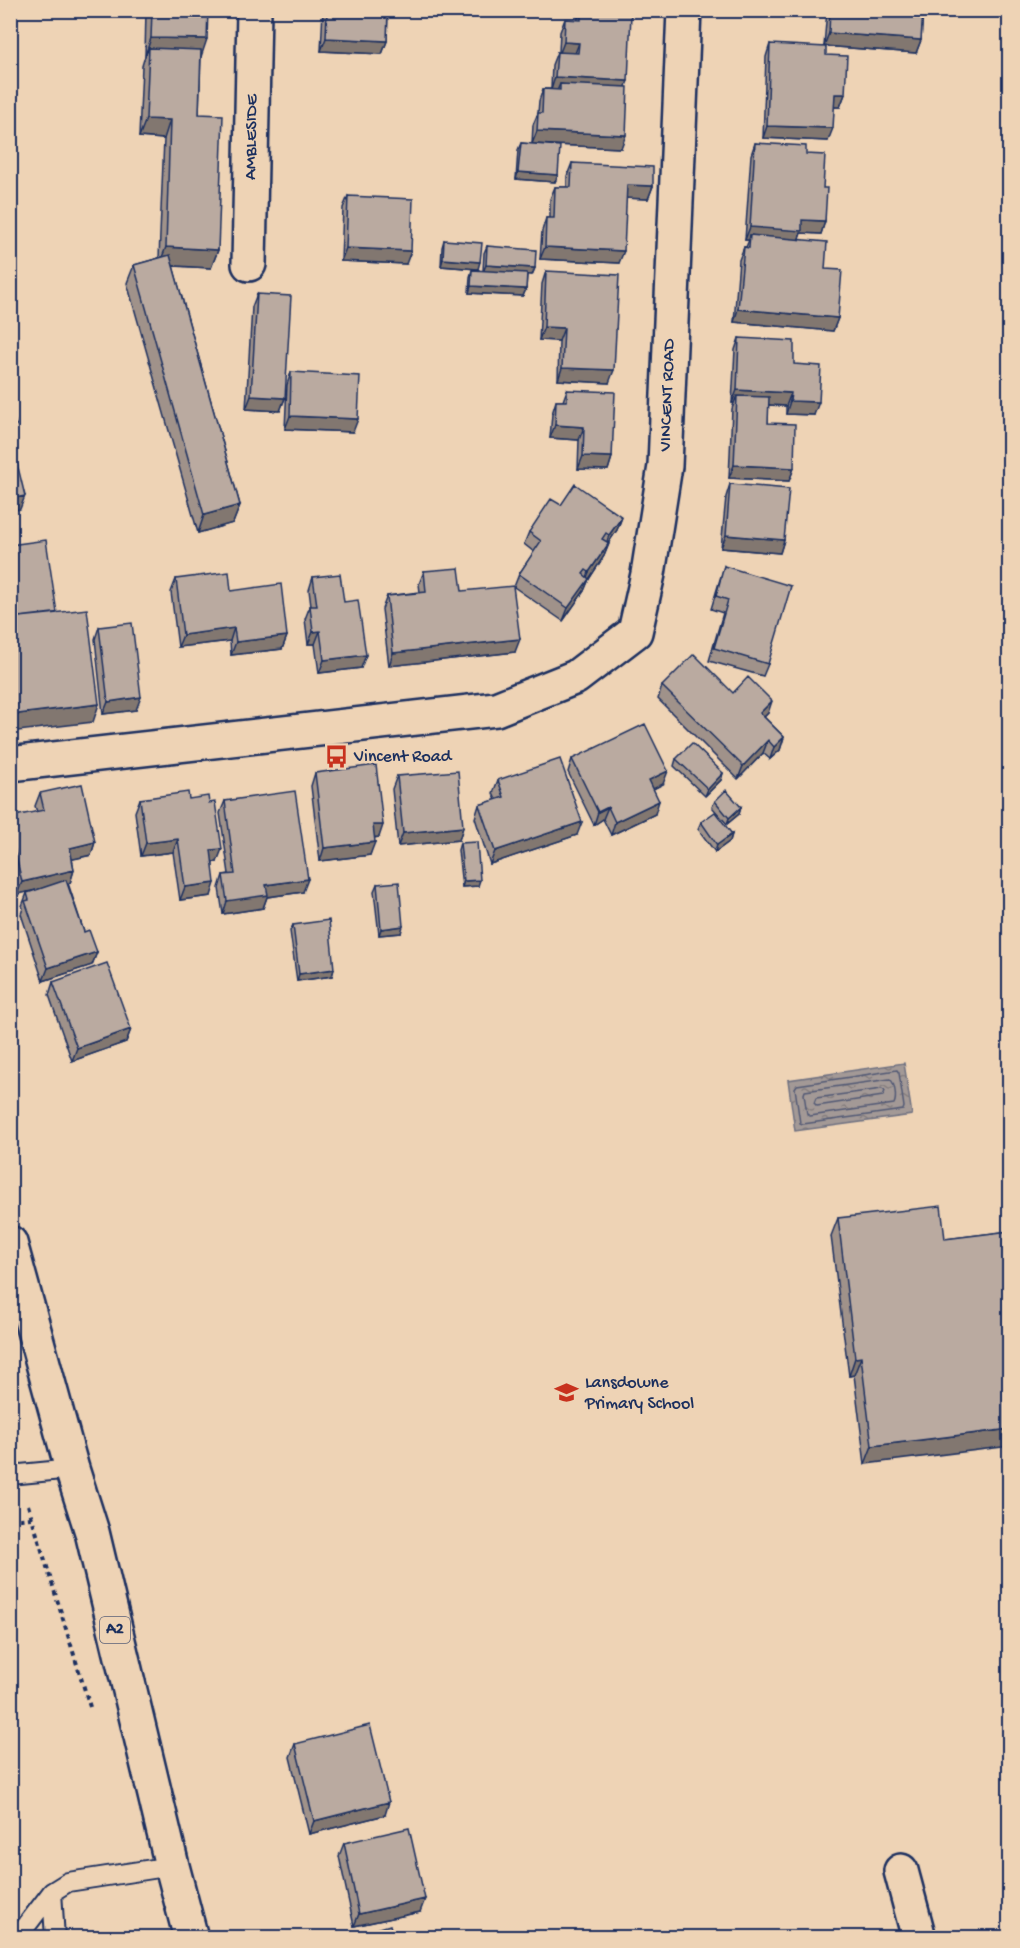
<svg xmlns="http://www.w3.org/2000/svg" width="1020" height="1948" font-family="'Gochi Hand',sans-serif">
<defs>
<pattern id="water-ripples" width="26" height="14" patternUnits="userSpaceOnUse" patternTransform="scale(1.5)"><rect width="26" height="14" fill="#a39996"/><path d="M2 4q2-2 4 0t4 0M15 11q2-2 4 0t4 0" fill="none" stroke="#847d7e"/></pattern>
</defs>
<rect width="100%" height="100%" fill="#eed3b5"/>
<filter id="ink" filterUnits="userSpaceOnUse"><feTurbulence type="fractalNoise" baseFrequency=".0167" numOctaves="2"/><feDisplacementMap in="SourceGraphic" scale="12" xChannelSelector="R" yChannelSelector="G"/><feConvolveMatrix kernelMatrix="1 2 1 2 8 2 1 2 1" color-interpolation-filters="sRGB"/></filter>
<g filter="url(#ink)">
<path fill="url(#water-ripples)" stroke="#6d6f80" stroke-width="1.5" d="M904,1063L912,1115L795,1131L788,1080Z"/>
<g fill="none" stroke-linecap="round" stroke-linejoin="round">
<path stroke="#515974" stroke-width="1.5" d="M897,1070L899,1073L904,1107L903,1110L803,1124L800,1123L795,1088L797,1085Z
M890,1079C895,1083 897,1098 894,1104L810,1116L807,1114L804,1094L805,1091Z
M882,1089L885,1091L883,1096L817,1106L814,1103L816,1098Z"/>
<defs>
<path id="lane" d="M10,1475L72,1469
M52,1892L55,1938
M17,1938L52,1892L68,1882L172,1866"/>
<path id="street" d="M249,264L254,10
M10,764L496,709L576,677L635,632L648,574L665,466L684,10
M901,1871L919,1938"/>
<path id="primary" d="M10,1243L72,1469L92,1532L172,1866L191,1938"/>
</defs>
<use href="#lane" stroke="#1b2f5e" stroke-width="22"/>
<use href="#street" stroke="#1b2f5e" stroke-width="38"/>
<use href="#primary" stroke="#1b2f5e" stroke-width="38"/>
<path stroke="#1b2f5e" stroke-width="4" stroke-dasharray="4.5 4.5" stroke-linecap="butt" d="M28,1505L90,1707
M10,1520L31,1518"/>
<use href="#lane" stroke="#eed3b5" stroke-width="18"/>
<use href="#street" stroke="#eed3b5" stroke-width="33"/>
<use href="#primary" stroke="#eed3b5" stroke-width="33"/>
</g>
<path fill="#a0928a" stroke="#1b2f5e" stroke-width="1.5" d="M146,10H208L201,55L199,114L218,250L211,268L173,266L240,505L233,523L198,533L127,283L134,265L159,258L164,139L139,137L142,66L145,56Z
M323,10H388L387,41L382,54L321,51Z
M827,10H923L921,40L916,53L824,46Z
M581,11L626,87L621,148L535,144L558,175L555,182L516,179L518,150L521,143L532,144L533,125L538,113L539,101L543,89H551L552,65L557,52H559L560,32L565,19L577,20Z
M770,44L845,94L840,107H834L828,141L763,138L766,57Z
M755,143L806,154L823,188L825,221L821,234L801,233L799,239L825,269L838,318L833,331L734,322L739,260L744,247H746L749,240H745L751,155Z
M572,163L653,186L648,199L626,198L619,263L540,259L542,231L546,218H550V199L555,187H567V176Z
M348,196L406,264L341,261L343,208Z
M444,240L478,269L441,266L442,247Z
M487,246L535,268L532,275L527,274L526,289L523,296L469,293L470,277L472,270L483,271L484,253Z
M546,271L609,383L558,380L559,341L539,340L542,284Z
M257,294L285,398L280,411L246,409L252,307Z
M739,338L794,364L814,415L786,414V406L768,405V423L794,468L789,481L729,478L732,409L734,403H732L735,350Z
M291,372L353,432L285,429L287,385Z
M567,390L612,457L608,470L578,469L579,440L550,438L552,414L556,401H563Z
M730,484L784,540L780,553L721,548L726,497Z
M561,505L622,517L617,530L608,543L609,544L604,556L589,579L584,591L563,621L514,587L519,574L534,552L524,544L529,532Z
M724,566L768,664L763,676L709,661L723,613L711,609Z
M424,571L462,591L515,652L389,666L382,609L387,596L420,592L419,584Z
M313,577L344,602L361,668L319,673L315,644H308L305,619L310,606H311L309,590Z
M176,579L231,591L287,636L282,649L231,655L230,641L178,647L171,592Z
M99,627L136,710L103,714L95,639Z
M662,686L733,693L768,713L764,717L784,737L780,750L770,759L763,753L738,779L658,699Z
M572,759L663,784L653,789L655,814L611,835L603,819L594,825L568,772Z
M676,759L723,773L721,780L705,796L674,766Z
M315,773L379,837L374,838L370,855L320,861L311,786Z
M397,776L463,827L459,840L398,846L392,789Z
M498,780L577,835L490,864L475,818L479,805L496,800L493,793Z
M40,793L95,842L91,855L72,859L74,870L70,883H68L84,932L97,952L92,965L43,981L21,914L23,908L22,906L27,893L32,891L17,894L10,864V817L37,812L35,806Z
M140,799H189L217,862H213L211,896L180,900L173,852L141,856L135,812Z
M225,801L303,892L267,897L263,908L223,914L219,888L223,875L229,874L220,813Z
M715,801L741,807L739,814L727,824L712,807Z
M701,822L732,834L730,841L715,852L698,829Z
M460,843L478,886L462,887L458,850Z
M377,884L401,933L379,935L374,891Z
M293,925L334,969L332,976L297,981L290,931Z
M53,982L131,1029L126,1042L72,1061L49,995Z
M838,1218L945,1239L1010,1231L865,1464L854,1375L849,1376L831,1236Z
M295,1744L385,1815L309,1834L290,1757Z
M344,1843L420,1912L354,1926L339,1856Z"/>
<path fill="#827770" stroke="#1b2f5e" stroke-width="1.5" d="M829,33L921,40L916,53L824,46Z
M151,38L207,39L201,57L149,48L145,56Z
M326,38L387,41L382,54L321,51Z
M564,42L579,43L574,56L559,55Z
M555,77L628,81L623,94L560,84L557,91L551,90Z
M835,94H845L840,107H830Z
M146,119L170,120L164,139L139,137Z
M767,126L833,128L828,141L763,138Z
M537,131L626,135L621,148L532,144Z
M518,172L558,175L555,182L516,179Z
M627,185L653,186L648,199L622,198Z
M802,220L825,221L821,234L801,233L797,243L750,235L749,240H745L750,227Z
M166,247L218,250L211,268L159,265Z
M545,247L624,251L619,263L540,259Z
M346,248L411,251L406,264L341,261Z
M443,259L480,262L478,269L441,266Z
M486,265L535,268L532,275L483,272Z
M471,286L526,289L523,296L469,293Z
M738,309L838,318L833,331L734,322Z
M544,327L564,328L559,341L539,340Z
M562,368L614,370L609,383L558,380Z
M737,390L791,393L786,406L737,403V396L734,403H732Z
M251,396L285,398L280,411L246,409Z
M790,401L819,402L814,415L786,414Z
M290,416L358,419L353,432L285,429Z
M16,425L11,437H10V426Z
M555,425L584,427L579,440L550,438Z
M583,456L612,457L608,470L578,469Z
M734,465L794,468L789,481L729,478Z
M25,496L20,509L10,511V499Z
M240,505L233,523L198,533L204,515Z
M622,517L617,530L605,548L609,535Z
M726,535L784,540L780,553L721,548Z
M609,543L604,556L589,579L584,591L563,621L568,608L584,585L589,572Z
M234,628L230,641L178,647L183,635Z
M320,631L315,644H308L313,632Z
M287,636L282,649L231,655L236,642Z
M520,639L515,652L389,666L393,653Z
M366,655L361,668L319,673L324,660Z
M141,697L136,710L103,714L108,702Z
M772,701L768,713L755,726L760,713Z
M99,704L93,722L10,732V715Z
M784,737L780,750L770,759L774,747Z
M768,740L763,753L738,779L743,766Z
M668,771L663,784L645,793L649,780Z
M723,773L721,780L705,796L708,789Z
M659,801L655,814L611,835L615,822Z
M608,807L603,819L594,825L598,812Z
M741,807L739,814L727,824L729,818Z
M582,822L577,835L490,864L495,851Z
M373,825H383L379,837L368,838Z
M463,827L459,840L398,846L403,833Z
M732,834L730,841L715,852L717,845Z
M178,839L173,852L141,856L146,843Z
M95,842L91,855L65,861L70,848Z
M375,842L370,855L320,861L324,848Z
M222,849L217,862L207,863L211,850Z
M74,870L70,883L17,894L22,882Z
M308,879L303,892L267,897L263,908L223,914L227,901L266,885Z
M480,880L478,886L462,887L464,881Z
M215,883L211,896L180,900L185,887Z
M403,926L401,933L379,935L381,929Z
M97,952L92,965L43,981L48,968Z
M334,969L332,976L297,981L299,974Z
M131,1029L126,1042L72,1061L77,1048Z
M861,1357L854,1375L849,1376L855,1358Z
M1010,1429V1446L865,1464L872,1446Z
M389,1802L385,1815L309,1834L314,1821Z
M425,1899L420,1912L354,1926L359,1914Z"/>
<path fill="#baaaa0" stroke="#1b2f5e" stroke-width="1.5" d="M152,10H208L207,39L151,38Z
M327,10H388L387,41L326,38Z
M830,10H923L921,40L829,33Z
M581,11L631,14L628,81L555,77L557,52L578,53L579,43L564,42L565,19L581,20Z
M770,44L826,47V55L847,56L845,94H835L833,128L767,126Z
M149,48L201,50L199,114L223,115L218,250L166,247L170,120L146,119Z
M560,84L628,87L626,135L537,131L538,113H542L543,89L560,90Z
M521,143L560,146L558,175L518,172Z
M755,143L806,146V154L825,155L823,188H827L825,221L802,220V231L750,227Z
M572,163L653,167V186L627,185L624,251L545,247L546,218H554L555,187H571Z
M348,196L413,199L411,251L346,248Z
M750,235L827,242L825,269L842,270L838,318L738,309L744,247L749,248Z
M444,240L482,243L480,262L443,259Z
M487,246L536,250L535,268L486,265Z
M170,255L240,505L204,515L134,265Z
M472,270L527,273L526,289L471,286Z
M546,271L619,275L614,370L562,368L564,328L544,327Z
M257,294L291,296L285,398L251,396Z
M739,338L794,341V364L821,366L819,402L790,401L791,393L737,390Z
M291,372L360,376L358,419L290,416Z
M567,390L615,392L612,457L583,456L584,427L555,425L556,401H567Z
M737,396L769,397L768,423L795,424L794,468L734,465Z
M10,405L16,425L10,426Z
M15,455L25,496L10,499V456Z
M575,484L622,517L609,535L606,533L602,539L609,543L589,572L586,570L583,574L589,579L568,608L519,574L541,541L529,532L551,499L561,505Z
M730,484L789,489L784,540L726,535Z
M46,540L57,613L10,618V545Z
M724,566L791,586L768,664L714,648L728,600L716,596Z
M459,568L462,591L513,586L520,639L393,653L387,596L426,592L424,571Z
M229,572L231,591L281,584L287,636L236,642L234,628L183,635L176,579Z
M340,574L344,602L358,600L366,655L324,660L320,631L313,632L310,606H317L313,577Z
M87,609L99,704L10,715V618Z
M132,623L141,697L108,702L99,627Z
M694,654L733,693L748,677L772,701L760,713L784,737L774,747L768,740L743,766L662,686Z
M645,724L668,771L649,780L659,801L615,822L608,807L598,812L572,759Z
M692,743L723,773L708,789L676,759Z
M560,759L582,822L495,851L479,805L504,797L498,780Z
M376,765L383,825H373L375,842L324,848L315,773Z
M458,771L463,827L403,833L397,776Z
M82,784L95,842L70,848L74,870L22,882L10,830V817L44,810L40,793Z
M726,790L741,807L729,818L715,801Z
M295,791L308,879L266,885L268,895L227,901L223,875L235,874L225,801Z
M188,792L189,799L208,796L209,803L215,802L222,849L211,850L215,883L185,887L178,839L146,843L140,799Z
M715,812L732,834L717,845L701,822Z
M477,842L480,880L464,881L460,843Z
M66,880L84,932L89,930L97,952L48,968L25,901L29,900L27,893Z
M399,882L403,926L381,929L377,884Z
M329,920L334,969L299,974L293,925Z
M107,963L131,1029L77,1048L53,982Z
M941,1206L945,1239L1010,1231V1429L872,1446L861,1357L855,1358L838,1218Z
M370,1725L389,1802L314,1821L295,1744Z
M409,1828L425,1899L359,1914L344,1843Z
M390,1925L394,1938H347Z"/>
</g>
<defs>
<symbol id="bus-bare" viewBox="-9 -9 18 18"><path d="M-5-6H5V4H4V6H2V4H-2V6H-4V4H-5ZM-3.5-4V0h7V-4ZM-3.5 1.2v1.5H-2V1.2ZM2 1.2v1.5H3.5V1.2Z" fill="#c8321e" stroke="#eed3b5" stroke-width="2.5" paint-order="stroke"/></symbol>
<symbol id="school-bare" viewBox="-9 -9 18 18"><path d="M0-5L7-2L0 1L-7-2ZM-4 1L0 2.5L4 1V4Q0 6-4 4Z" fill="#c8321e" stroke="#eed3b5" stroke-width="2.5" paint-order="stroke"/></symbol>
</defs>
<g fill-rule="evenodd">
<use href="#bus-bare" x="320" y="740" width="33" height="33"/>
<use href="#school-bare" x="550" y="1376" width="33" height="33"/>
</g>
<g text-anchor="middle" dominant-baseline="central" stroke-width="5" stroke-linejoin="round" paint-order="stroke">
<rect fill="#eed3b5" stroke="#5a6078" stroke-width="1.5" x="100" y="1617" width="30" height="26" rx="4.5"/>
<g font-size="16" font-weight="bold" fill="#1b2f5e">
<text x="115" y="1630">A2</text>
</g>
<g font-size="18" fill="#1b2f5e" stroke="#eed3b5">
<text transform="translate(252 137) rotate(-89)">AMBLESIDE</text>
<text transform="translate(668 395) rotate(-88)">VINCENT ROAD</text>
</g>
<g font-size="18" fill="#1b2f5e" stroke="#eed3b5" text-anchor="start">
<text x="354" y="757">Vincent Road</text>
<text x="585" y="1383">Lansdowne<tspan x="585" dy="21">Primary School</tspan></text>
</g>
</g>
<rect width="1020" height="1948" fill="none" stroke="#eed3b5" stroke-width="36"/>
<rect x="18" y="18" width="984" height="1912" fill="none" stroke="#1b2f5e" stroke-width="2" filter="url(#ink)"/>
</svg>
